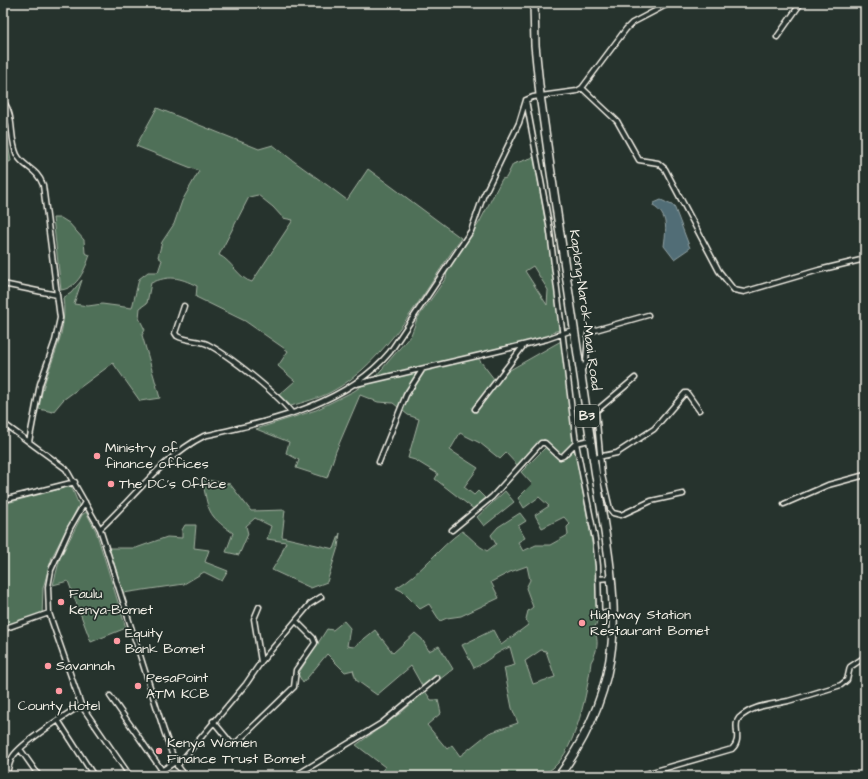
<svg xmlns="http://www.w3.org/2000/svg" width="868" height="779" font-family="'Architects Daughter',sans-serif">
<rect width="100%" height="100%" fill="#26332d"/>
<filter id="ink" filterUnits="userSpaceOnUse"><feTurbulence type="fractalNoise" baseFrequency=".025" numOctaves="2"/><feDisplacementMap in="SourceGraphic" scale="8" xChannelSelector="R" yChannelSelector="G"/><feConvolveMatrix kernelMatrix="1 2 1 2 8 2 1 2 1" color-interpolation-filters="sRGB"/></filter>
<g filter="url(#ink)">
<path fill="#4f6f58" stroke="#a2b0a0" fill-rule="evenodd" d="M157,108L259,149L273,145C297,165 323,181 347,200L368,169L461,238C426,289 386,363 331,392C318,399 303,402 291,406L279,395L295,381L278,366L288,351L245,321L196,297L197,286C179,277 169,275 151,283L147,303L140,308L139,318L145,330L142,335L160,398L140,401L113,363L63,400L53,412L39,409C43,370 69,339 63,298L71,293L82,280L74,304L88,306L102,304L132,308L139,279L148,272H158L162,260L158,257L162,242L174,224L182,201L199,171L136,146ZM258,195L273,207L283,218L293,220L252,282C239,279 232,261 219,255L249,197Z
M3,115L11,161L3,165Z
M534,157L548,237L560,330L552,332L551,339L478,358L494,379L561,341L575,443L563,454H561L544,439L519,467L506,453L500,459L480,443L460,433L450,450L478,468L464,487L474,495L478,491L486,499L475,510L435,479L438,474L415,460L408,458L419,419L408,415L393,403L378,402L360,395L336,451L327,478L296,468L299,460L286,453L289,442L256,429L316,410L354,391L376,376L411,335L417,319L446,278L447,271L479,223L502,179L506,178L513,164ZM533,266L548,290L547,305L525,271Z
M53,218H61L69,223L84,240L85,253L90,255C85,269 78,288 61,290Z
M546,447L561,459L566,458L575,448L596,565L598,620L594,629C599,641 598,650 591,662C588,690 576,749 553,768C549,772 542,772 537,776H382L379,774L385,767L356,745L402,712L425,691L411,666L377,695L356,680L353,670L345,672L327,654L303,683L298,674L327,629L333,630L344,621L350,628L347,646L354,647L375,630L393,653L415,633L422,639L429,651L439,646L453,669L425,691L431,700H438L441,713L427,725L447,749L452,745L460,756L489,733L518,723L512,708L504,668L515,665L510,647C496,652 487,662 474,668L462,645L493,630L501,645L528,625L526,619L528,611L533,607L526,588L530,580L527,566L510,572L491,582L499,598L461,616L447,618L440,621L429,604L420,609L402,591L396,588C422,573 438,548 462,531C471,537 477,546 487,551L496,544L491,535L498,527L520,513L526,521L518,526L525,538L518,542L523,551L536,545H550L568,535L567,527L570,524L564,517L542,528L535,515L549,506L539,497L524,508L518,498L532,484L521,472ZM541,650L546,651L555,677L533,684L525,661Z
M202,479L230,484L251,511L285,510L282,537L334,549L340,533L338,547L327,582L311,588L272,570L280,557L286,542L267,539L271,526L255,518L246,526L248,534L239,555L226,552L233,533C206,514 209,511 202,479Z
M71,486L79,505L52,557L43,588L42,617L3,633V504Z
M505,491L514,502L484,526L477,517Z
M86,512L96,531L126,628L91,642L68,581L53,585L60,558L82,515Z
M185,525H196L194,548L209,550L205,562L228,571L222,581L204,572L184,584L123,593L109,548H136L167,537L182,538V530Z"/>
<path fill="#516d76" stroke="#92a2a4" d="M661,200L674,206L690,248L674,259L664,246C666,230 669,215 653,206L654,203Z"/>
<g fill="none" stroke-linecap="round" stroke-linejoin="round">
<defs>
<path id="minor" d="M473,4L474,3
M777,37L801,3
M582,88L617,121L639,160L658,163L665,169L719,271L734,290L744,292L819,270L865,259
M526,100L549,224L576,443L595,539L598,566L599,610L601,613H612
M3,101C15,116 9,138 17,155C24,168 37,168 43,185L60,318L55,341L40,384L29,442
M3,284L57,295
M184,306L175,333L177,336C186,341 197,340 207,344C230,356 275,392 292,413
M581,371L586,363L588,334L592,331L648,315
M635,378L596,411L602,475L610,509L613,513L621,515L651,501L683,494
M356,384L498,351L547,339L575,329
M475,409L524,345
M3,423L66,469L100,529L164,731L175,762L185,776
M598,457L617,453L654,429L685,393H687L699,410
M379,462L406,395L422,370
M3,500L75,482
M85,502L70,528L51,570L48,587L49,613L81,705L130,776
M784,504L828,485L865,475
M100,529C132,499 165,455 204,436C270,421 345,406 390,352L471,231L483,197L519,123L526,100L533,97L577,91L582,88L626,29L632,23L670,3
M452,530L492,497L541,443H545L560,457L563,456L576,443L590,440
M598,579L610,578
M3,629L49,613
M261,662L310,604L321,597
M110,696L166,776
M58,720L94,776
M213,721L231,743L235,744L294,687L296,670L315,643L313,638L296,621
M20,749L39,776
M177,766L246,684L261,662L254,619L259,607
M6,776C8,770 9,763 12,758C19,744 66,715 81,705
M154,776L175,762
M295,776L382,723L437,678
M638,776L732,749C743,739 732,726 739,718C753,705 771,705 788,701C806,696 824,690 841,685L847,680L850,667L865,657"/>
<path id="trunk" d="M534,3L535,45L540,95C557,218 576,341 594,463C602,518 618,589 612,644C607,693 588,736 559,776"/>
</defs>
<use href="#minor" stroke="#f4f1e8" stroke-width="7"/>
<use href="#trunk" stroke="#f4f1e8" stroke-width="10"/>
<use href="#minor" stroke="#26332d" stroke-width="4"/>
<use href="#trunk" stroke="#26332d" stroke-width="7"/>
</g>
</g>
<g fill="#ff9aa2" stroke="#26332d" stroke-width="1.5">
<circle cx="97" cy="456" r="4"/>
<circle cx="111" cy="484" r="4"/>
<circle cx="61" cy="602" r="4"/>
<circle cx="582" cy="623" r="4"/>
<circle cx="117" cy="641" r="4"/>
<circle cx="48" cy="666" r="4"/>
<circle cx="138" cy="686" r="4"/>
<circle cx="59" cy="691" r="4"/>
<circle cx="159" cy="751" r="4"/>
</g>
<g text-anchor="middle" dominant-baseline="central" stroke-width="3.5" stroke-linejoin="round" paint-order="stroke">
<rect fill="#26332d" stroke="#b6b8b0" stroke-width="1" x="575" y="405" width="24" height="22" rx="3"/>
<g font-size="13" font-weight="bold" fill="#f4f1e8">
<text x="587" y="416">B3</text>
</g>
<g font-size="14" fill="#f4f1e8" stroke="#26332d">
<text transform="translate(585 310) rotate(82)">Kaplong-Narok-Maai Road</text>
</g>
<g font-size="14" fill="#f4f1e8" stroke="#26332d" text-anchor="start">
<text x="105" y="448">Ministry of<tspan x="105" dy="16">finance offices</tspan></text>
<text x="119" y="484">The DC's Office</text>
<text x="69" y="594">Faulu<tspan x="69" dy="16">Kenya-Bomet</tspan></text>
<text x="590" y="615">Highway Station<tspan x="590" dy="16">Restaurant Bomet</tspan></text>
<text x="125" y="633">Equity<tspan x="125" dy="16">Bank Bomet</tspan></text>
<text x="56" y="666">Savannah</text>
<text x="146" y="678">PesaPoint<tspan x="146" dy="16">ATM KCB</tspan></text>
<text x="59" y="706" text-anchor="middle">County Hotel</text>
<text x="167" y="743">Kenya Women<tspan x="167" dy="16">Finance Trust Bomet</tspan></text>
</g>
</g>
<rect width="868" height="779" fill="none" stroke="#26332d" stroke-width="16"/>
<rect x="8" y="8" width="852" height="763" fill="none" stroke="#f4f1e8" stroke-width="1.5" filter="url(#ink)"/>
</svg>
